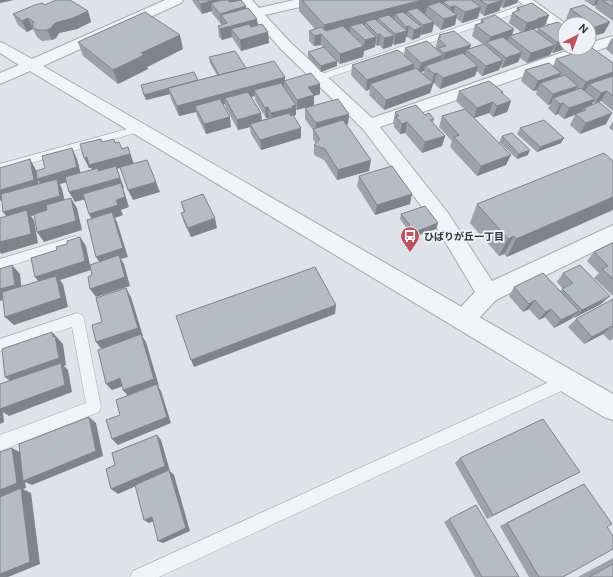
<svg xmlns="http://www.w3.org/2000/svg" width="613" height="577" font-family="'DM Sans','Noto Sans JP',sans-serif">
<rect width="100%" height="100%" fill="#dfe2e7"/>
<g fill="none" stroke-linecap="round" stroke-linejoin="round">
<defs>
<path id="service" d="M528,3H531L535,5L534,7L322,80L319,81L314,78L316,76Z
M138,126L142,127L143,129L142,131L0,172V164Z
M76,236L80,238L82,241L80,244L0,269V259Z
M77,313L82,315L84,319L101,407L99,412L0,451V435L86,403L72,327L0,351V339Z
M567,374L572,376L574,381L572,386L159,577H130L133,571Z"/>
<path id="minor" d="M237,0H252L259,8L294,0H320L318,3L265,15L291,43L372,118L575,48H589V43L613,36V45L380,127L448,213L492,281L613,225V242L496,300L471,327L463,330L455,327L452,320L455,313L475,292L434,223L363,129L281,49Z
M517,0H533L566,24L565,34L560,33Z"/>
<path id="tertiary" d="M165,0H183L181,3L43,66L613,394V420L604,417L30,71L0,84V73L19,65L0,53V42L5,44L32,59Z"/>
</defs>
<use href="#service" stroke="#a5a9b0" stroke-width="1"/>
<use href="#minor" stroke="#a5a9b0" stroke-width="2"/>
<use href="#tertiary" stroke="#a5a9b0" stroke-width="2"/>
<use href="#service" fill="#f1f3f6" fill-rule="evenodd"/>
<use href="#minor" fill="#f1f3f6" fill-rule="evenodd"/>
<use href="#tertiary" fill="#f1f3f6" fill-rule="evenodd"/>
</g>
<path fill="#9da1a8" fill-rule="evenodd" d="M192,0H241L246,8L257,19L258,25L268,32L269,43L241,51L233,39L232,37L222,40L219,37L218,26L222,25V24H221L212,13V11L202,14L193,2Z
M299,0H518L517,3L503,8L501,6L499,11L484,16L479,12L478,18L462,23L456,18L455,25L441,30L434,24L432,32L421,35H420V37L412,40L407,37H406L405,42L394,45L392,43V46L383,49L379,45L377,46L375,44V47L364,51L363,57L340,64L337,62V66L321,72L308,58V52L323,47L321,45L314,46L309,41V31L315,29L299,11Z
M584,0H613V21L595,8L596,5L593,6Z
M45,5L88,11L91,22L77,29L59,33L56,38L52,40L42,41L37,37L33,29L27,32L18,25L13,14Z
M517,8L549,15L545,25L535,29L534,30L537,31L538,28L565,48H568L553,53L551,52L550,55L527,63L520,58L518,62L502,68L500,67L499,70L482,76L477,71L475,76L440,89L434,83L433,84L430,93L384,110L369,95L370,89L366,91L351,75L352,65L404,55L405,48L435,49L439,35L471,45L469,49L483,44L472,36L475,25L480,24L481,20L514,29L512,35L521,32L509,23L512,13L516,11ZM424,71L423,74L421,72Z
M570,9L610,22L604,33L589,37V24H572L566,19Z
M613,38V55L606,49L611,39Z
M78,42L183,49L147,67L148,69L118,84L83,56Z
M209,57L246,68L285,77V80L320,94L314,96V105L297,110L296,109V115L293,116L301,138L261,150L251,134L250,127L238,130L226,108L225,104L223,105L231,127L206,134L197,116L196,112L179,116L171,99L170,94L146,100L141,85L198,80L217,75L210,63ZM255,96V100L266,118H269L262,120L261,113L251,97Z
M556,59L613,63V111L601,101L595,103L593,102L592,105L606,124L580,134L570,125L575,115L564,119L558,114L555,115L548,108L551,104L548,105L536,94L537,90L533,91L521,81L525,70L553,66Z
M459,91L503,92L502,94L511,101L507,112L493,117L489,113L474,118L506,165L477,176L450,147L452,141L439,127L442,116L464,109L456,101Z
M305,108L349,114L348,124L346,125L369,171L337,180L324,160L314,155V145L316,144L313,139V130L305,119Z
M395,112L425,115L434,119L433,123L445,136L442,146L422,153L405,133L400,134L394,127V124L393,123Z
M613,121V131L609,128Z
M520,128L561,143L537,152L517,134Z
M502,136L528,155L517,159L499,142Z
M613,161L507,257L504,254L499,256L470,223L477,204Z
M359,176L410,204L375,215L357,186Z
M181,202L217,228L191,237L184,223L181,213H184Z
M401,214L438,223L436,229L413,237L400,219Z
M613,244V296L594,278L599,273L587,261L594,252Z
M563,273L601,304L574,318L573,317L571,319L554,328L545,317L539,320L529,309L523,312L509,296L514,287L560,291L563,289L557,282Z
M613,298V339L610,341L603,334L584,344L568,327L576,319L610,301Z
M460,458L580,472L487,519L455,463Z
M575,488L607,527L563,577H529L500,526Z
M449,519L519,577H475L444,522Z
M613,558V577H578Z"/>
<path fill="#808388" d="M0,0H14L0,3Z
M214,0H239V4L211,3L212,11L202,14L200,4Z
M422,0H458L443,2L441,8L427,6L426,13L412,16L407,11L405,18L395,14L394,21L378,18L377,25L365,22V29L350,26V32L324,37V25Z
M503,0L499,11L484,16L487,5Z
M506,0H518L517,3L503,8Z
M596,0H599L596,5L593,6Z
M246,6L247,17L221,15L222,24H221L220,14Z
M455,6L453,16L448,18L450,7Z
M481,7L478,18L462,23L465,12Z
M88,11L91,22L77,29L59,33L56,38L52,40L47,30L55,23Z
M457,15L455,25L441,30L444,19Z
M549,15L545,25L535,29L534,30L523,34L527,23L537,19Z
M28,18L33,29L27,32L22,21Z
M257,19L258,30L231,29L232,37L222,40L220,29Z
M434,22L432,32L421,35L423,25Z
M610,22L604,33L589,37V33L592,28Z
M409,26L407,37H406L405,42L394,45L395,34L406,31V27Z
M422,27L420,37L412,40L414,30Z
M514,29L511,37L509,36L508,40L491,46L488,44L491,37Z
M268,32L269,43L241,51L240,40Z
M321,34V45L314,46L315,36Z
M380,34L379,45L377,46L378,35Z
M180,35L183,49L147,67L148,69L118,84L113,70L141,53Z
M394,36L392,46L383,49L384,38Z
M376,37L375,47L364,51L363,57L340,64V54L364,46L365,40Z
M565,40V48H568L553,53L557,42Z
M471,45L469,51L466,50L465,56L442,64L444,53Z
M555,45L550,55L527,63L531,53Z
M522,52L518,62L502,68L506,58Z
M443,55L440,65L425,66L424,71L418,73L421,63Z
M503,60L499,70L482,76L486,66Z
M337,61V66L321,72V66Z
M414,64L412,75L370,84V89L366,91L367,80Z
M478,66L475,76L440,89L443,78Z
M613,72V80L589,84L586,90L580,92L586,82Z
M437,73L434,83L433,84L430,93L384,110L386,100L432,83L434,74Z
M561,73L556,83H540L537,90L533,91L538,81Z
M285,77V83L284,81V88L254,90L255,96L228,103L225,98V104L198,111L195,106L196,112L179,116L177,106Z
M320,84V94L314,96V105L297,110V100L308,87Z
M578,86L572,96L553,98L551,104L548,105L553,94Z
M168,88L170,94L146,100L144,95Z
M607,91L601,101L595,103L601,93Z
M595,99L589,109L584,108L581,112L564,119L569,108Z
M511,101L507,112L493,117L497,106Z
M493,102L489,113L474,118L477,108Z
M563,103L558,114L555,115L560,104Z
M296,105V115L272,124L271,113Z
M268,107L269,118H266L265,108Z
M261,113L262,123L250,124V127L238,130L237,120Z
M612,113L606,124L580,134L586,123Z
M349,114L348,124L316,134V123Z
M230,117L231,127L206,134L204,124Z
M407,122L405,133L400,134L402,124Z
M301,128V138L261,150L260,140Z
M445,136L442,146L422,153L425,142Z
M564,138L561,143L537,152L540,147Z
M128,147L134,164L117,169L124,188H123L129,207L121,210L123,215L115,218L117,222L128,257L121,259L124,264L130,286L96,297L90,289L102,266L96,257L94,224L89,214L116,200L122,189L75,202L69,192L94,175L91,168H89L84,158Z
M72,148L77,159L82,178L60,184L62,189L66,206L31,216L34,220L38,243L1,254L0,252V242L11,222L3,212L43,189L38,180L40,190L1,201L0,200V190L30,159L36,170L38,179Z
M530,150L528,155L517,159L519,154Z
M511,155L506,165L477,176L481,166Z
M371,160L369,171L337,180L338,170Z
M156,182L160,192L133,200L128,190Z
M412,194L410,204L375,215L377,205Z
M613,197V210L507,257L516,239Z
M71,198L77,208L82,230L44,242L37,232Z
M215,218L217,228L191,237L188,228Z
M438,223L436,229L413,237L415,232Z
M514,236L504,254L499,256L508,239Z
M80,237L86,246L91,270L60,280L63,284L68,307L14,325L5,317L42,286L35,277Z
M12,265L20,274L22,293L0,301V289Z
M126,288L131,297L143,336H142L146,342L159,386H158L161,391L171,423L118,445L112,439L129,397L123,390L154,379L102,350L96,342Z
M610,296L601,304L574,318L582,310Z
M535,300L529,309L523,312L529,304Z
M336,305L335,314L194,367L191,360Z
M551,309L545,317L539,320L545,312Z
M579,311L571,319L554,328L561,320Z
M612,326L603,334L584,344L592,337Z
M52,332L63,344L66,365L64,366L68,370L72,392L9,416L3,412L4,422L0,424V393L14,384L5,377L53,337Z
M120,378L126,385L112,390L106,384Z
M89,417L96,423L103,456L32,485L25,482L26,488L23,489L31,493L40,564L8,577H0V490L12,448L22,453Z
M157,435L161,440L170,471L174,475L190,531L163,543L158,541L170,471L118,494L111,489Z
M152,517L157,520L149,523L144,520Z"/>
<path fill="#b7bbc3" stroke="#808388" d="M56,0H70L88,11L73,18L55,23L51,28L47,30H37L32,26L34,22L28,18L22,21L13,14L35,5L42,3L45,5Z
M197,0H214L200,4Z
M222,0H228L230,2L241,0L246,6L220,14L211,3Z
M302,0H422L324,25Z
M448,0H471L481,7L465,12L455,6L450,7L443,2Z
M480,0H503L487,5Z
M602,0H613V7Z
M440,2L457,15L444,19L427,6Z
M532,3L549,15L537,19L538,20L527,23L512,13L520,10L517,8Z
M584,5L610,22L592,28L589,26V24H586L578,18L582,17L570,9Z
M248,8L257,19L220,29L218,26L227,23L221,15Z
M417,8L434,22L423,25L407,11Z
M145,12L180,35L141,53L144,55L113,70L78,42Z
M403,12L422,27L414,30L409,26L406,27L395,14Z
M389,15L407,31L395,34L378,18Z
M495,15L514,29L491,37L475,25L484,22L481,20Z
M375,19L394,36L384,38L380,34L378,35L365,22Z
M558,22L565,27V40L557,42L538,28Z
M362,23L376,37L365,40L350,26Z
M249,24L251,27L262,24L268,32L240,40L231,29Z
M343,26L364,46L340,54L321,34L315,36L309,31L321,27L326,31Z
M533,29L555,45L531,53L509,36Z
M454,31L471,45L444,53L438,48L446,46L438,38L441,37L439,35Z
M503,37L522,52L506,58L486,42Z
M427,41L443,55L421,63L405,48Z
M484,44L503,60L486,66L466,50Z
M324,47L337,61L321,66L308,52Z
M592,48L613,63V72L586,82L556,59Z
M398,50L414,64L367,80L352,65Z
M235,51L246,68L219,75L209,57Z
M463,53L478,66L443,78L437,73L434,74L425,66Z
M274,61L285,77L177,106L168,88Z
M549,63L561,73L538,81L525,70Z
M416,68L433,83L386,100L370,84Z
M194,72L198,80L144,95L141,85Z
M311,73L320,84L308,87L314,95L297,100L284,81Z
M565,75L578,86L553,94L540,83Z
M613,76V96L607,91L601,93L589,84Z
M489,81L503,92H501L511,101L497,106L493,102L477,108L459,91Z
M281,83L296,105L292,106V108L271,113L268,107L265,108L254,90Z
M581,88L595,99L569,108L563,103L560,104L553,98Z
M248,92L261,113L237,120L225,98Z
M220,99L230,117L204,124L195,106Z
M338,99L349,114L316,123L305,108Z
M599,102L612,113L586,123L575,114L586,110L584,108Z
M416,105L425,115L429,113L434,119L430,120L445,136L425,142L407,122L402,124L396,117L399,116L395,112Z
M465,109L511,155L481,166L454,137L459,135L442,116Z
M289,113L291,116L293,115L301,128L260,140L250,124Z
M343,120L371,160L338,170L325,149L314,145L320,139L313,129Z
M544,120L564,138L540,147L520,128Z
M512,133L530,150L519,154L502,136Z
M101,139L102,142L114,139L115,143L119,142L122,149L128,147L130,154L89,165L87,157L84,158L80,144Z
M72,148L77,167L37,179L36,171L45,168L42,156Z
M604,153L613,161V197L516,239L514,236L508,239L477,204Z
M30,159L34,180L0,190V168Z
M147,160L156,182L128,190L120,167Z
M116,166L120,178L69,192L65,177L98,168V171Z
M392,166L412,194L377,205L359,176Z
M57,179L60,196L3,212L1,194Z
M121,183L125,197L116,200L118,205L89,214L83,194Z
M203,194L215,218L188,228L181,213L185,212L181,202Z
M71,198L76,221L37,232L34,214L47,210L46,205Z
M425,206L438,223L415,232L401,214Z
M27,210L31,234L0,242V218Z
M112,212L123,248L96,257L87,220Z
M80,237L85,261L35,277L31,258L57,250L56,247L67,244V241Z
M612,243L613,244V279L602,269L608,266L594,252Z
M119,255L125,277L90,289L88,277L92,275L90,265Z
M12,265L15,285L0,289V269Z
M580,265L610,296L582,310L562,289L573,283L563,273Z
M315,267L336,305L191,360L176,316Z
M543,273L579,311L561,320L551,309L545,312L535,300L529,304L514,287Z
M56,276L61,298L5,317L2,292Z
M126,288L138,328L96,342L92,325L102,322L96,298Z
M613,299V327L612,326L592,337L576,319Z
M52,332L53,337L55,336L59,358L5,377L2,349Z
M141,334L154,379L123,390L120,378L106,384L98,350Z
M61,363L65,385L0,409V384Z
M157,384L167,417L112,439L106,420L120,415L116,400Z
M89,417L96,451L23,481L19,444Z
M543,419L580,472L493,515L460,458Z
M157,435L165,466L111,489L106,469L115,465L112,453Z
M12,448L17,483L0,490V452Z
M169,470L186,528L158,541L152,517L144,520L135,485Z
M584,484L612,524L607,527L613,536V549L563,577H539L507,523Z
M21,488L30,562L0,574V497Z
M476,505L519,577H482L449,519Z
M613,564V577H589Z"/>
<defs>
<symbol id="bus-pin" viewBox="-11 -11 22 30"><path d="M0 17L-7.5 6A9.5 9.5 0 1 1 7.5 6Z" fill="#be5261" stroke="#eef1f5"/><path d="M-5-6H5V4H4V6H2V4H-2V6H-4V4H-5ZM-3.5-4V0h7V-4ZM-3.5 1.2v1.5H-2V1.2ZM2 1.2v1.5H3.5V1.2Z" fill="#fff"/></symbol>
</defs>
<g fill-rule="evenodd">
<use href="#bus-pin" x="399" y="225" width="22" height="30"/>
</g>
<g text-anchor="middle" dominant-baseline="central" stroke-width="4" stroke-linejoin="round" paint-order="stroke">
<g font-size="10" font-weight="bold" fill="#2a303c" stroke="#eef1f5" text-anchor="start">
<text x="424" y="236">ひばりが丘一丁目</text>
</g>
</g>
<g transform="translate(577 36) rotate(42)"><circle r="19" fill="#eef1f5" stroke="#a0a4ab"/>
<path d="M0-3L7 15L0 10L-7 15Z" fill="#be5261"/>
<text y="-6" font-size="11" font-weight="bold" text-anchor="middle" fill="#2a303c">N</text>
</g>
</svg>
